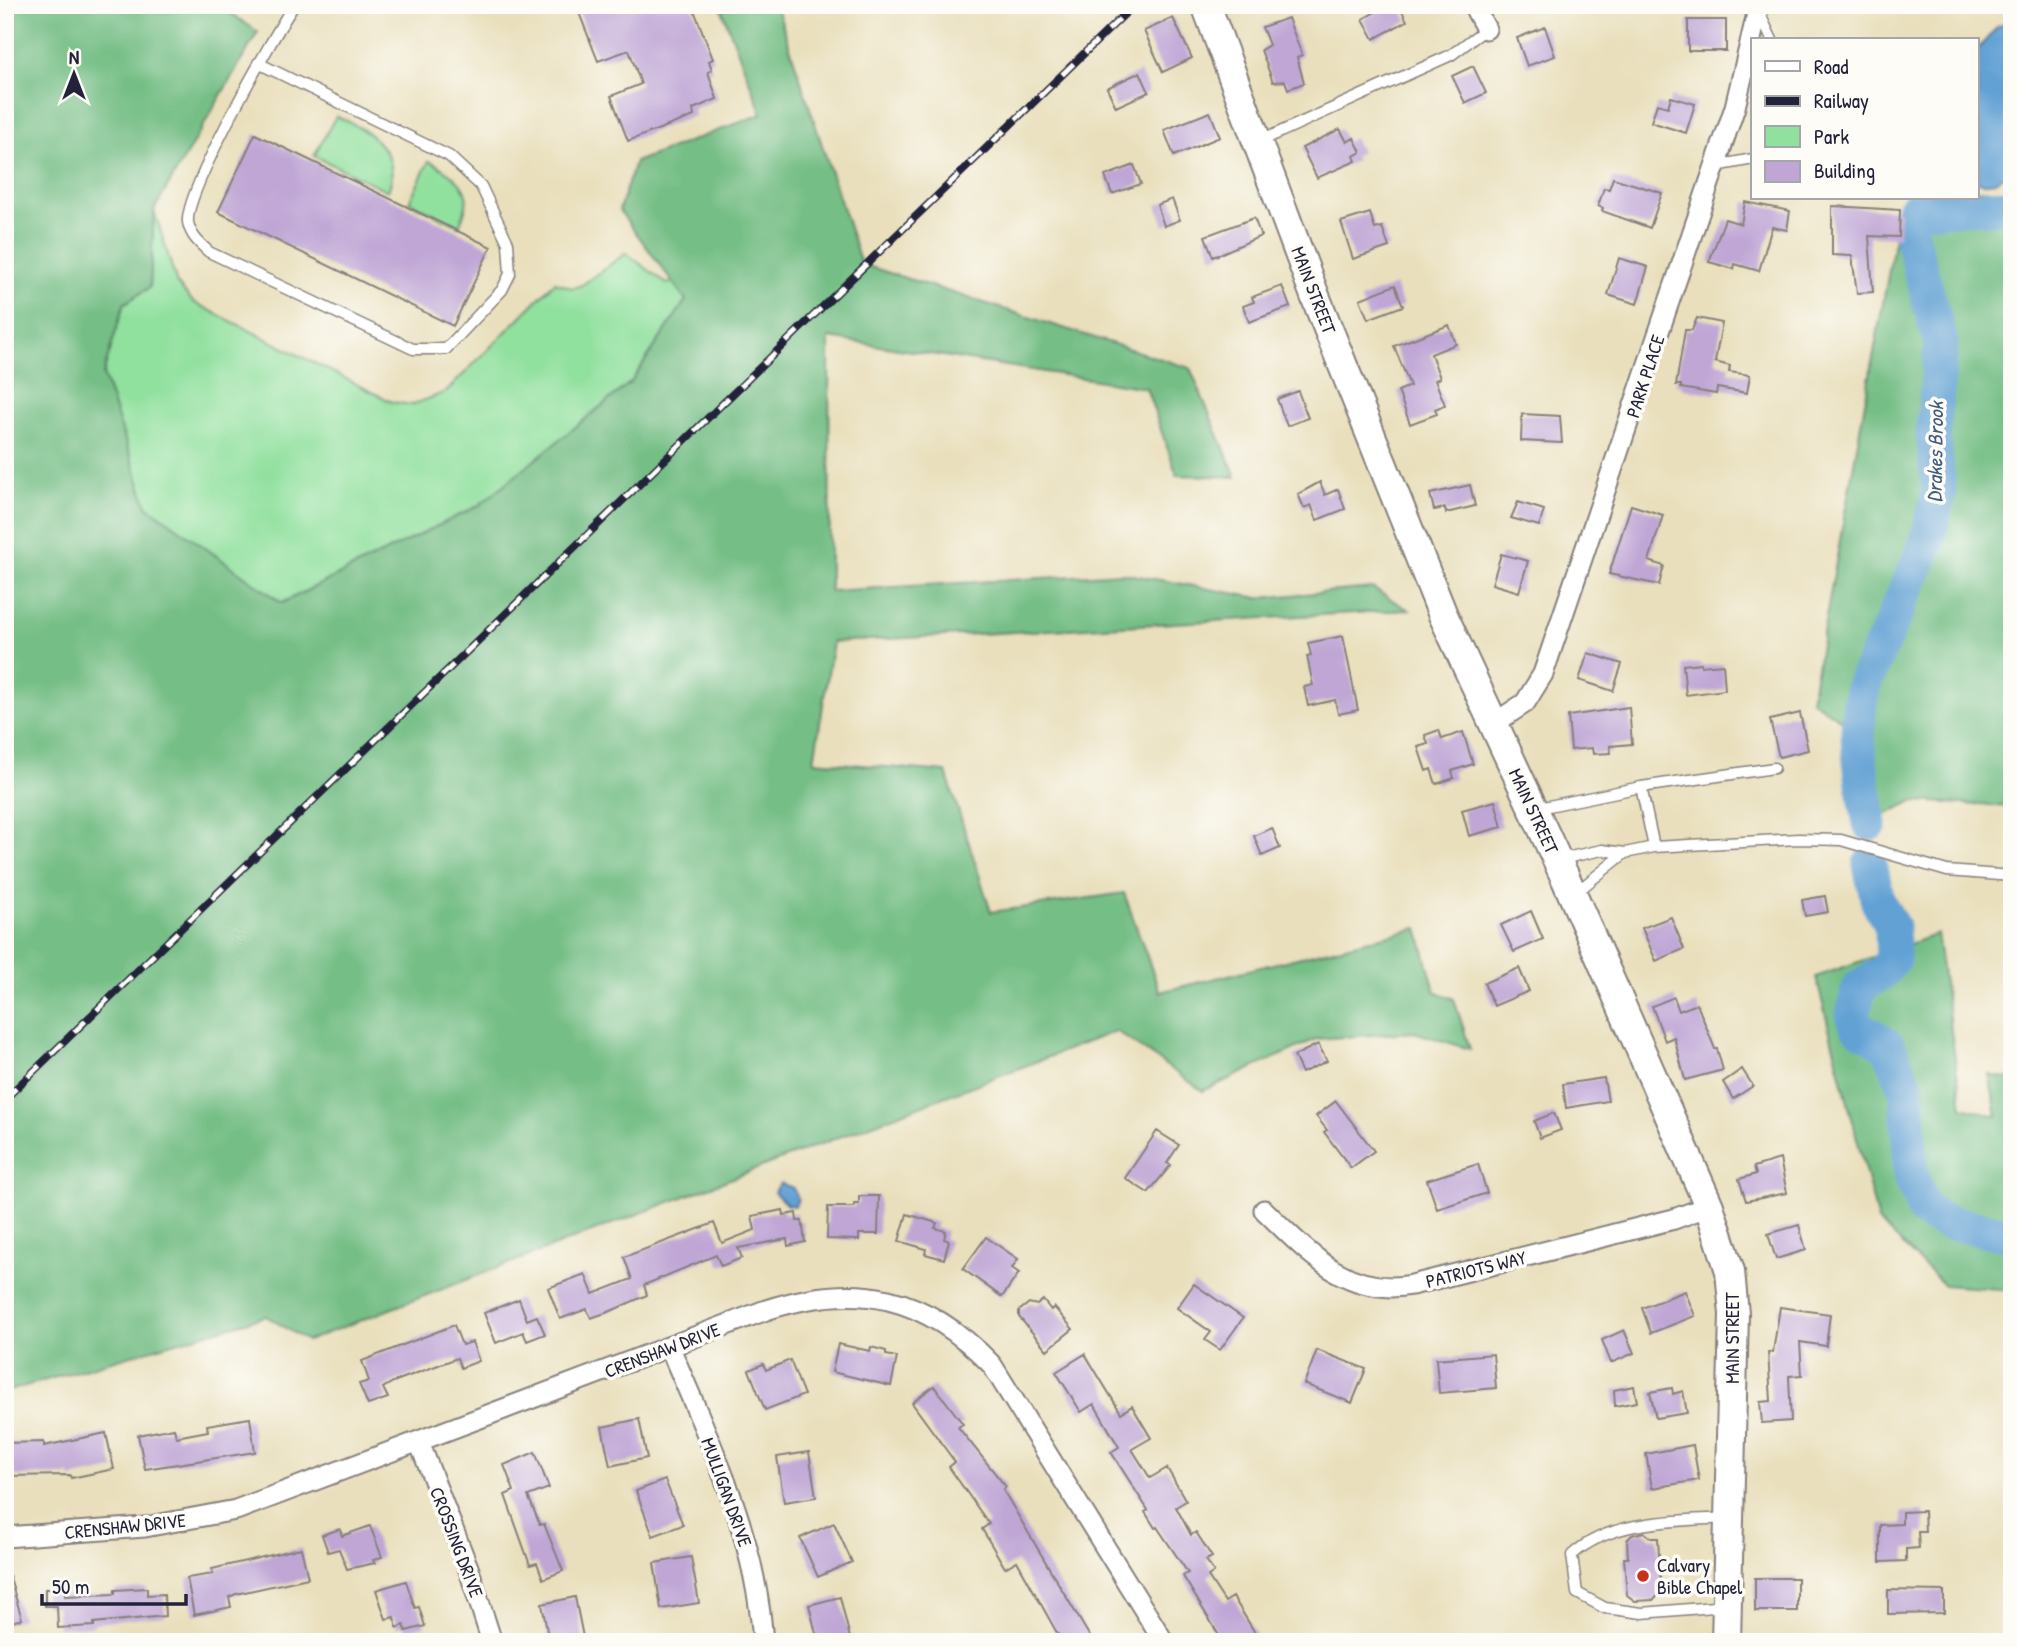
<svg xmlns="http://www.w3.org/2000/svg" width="2017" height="1647" font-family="'Patrick Hand',sans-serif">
<rect width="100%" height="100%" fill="#fdfcf7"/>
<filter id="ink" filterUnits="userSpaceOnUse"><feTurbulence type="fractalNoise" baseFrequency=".0143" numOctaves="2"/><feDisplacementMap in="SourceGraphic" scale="14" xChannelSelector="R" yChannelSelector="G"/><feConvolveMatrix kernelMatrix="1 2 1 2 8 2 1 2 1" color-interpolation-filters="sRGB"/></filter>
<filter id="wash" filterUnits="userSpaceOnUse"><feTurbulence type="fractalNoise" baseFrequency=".00686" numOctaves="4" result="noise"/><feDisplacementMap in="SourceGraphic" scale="28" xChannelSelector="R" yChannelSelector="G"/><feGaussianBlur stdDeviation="1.57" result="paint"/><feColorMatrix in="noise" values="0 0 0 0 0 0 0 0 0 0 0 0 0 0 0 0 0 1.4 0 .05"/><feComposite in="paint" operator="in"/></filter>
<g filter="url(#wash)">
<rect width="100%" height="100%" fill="#e9dfbc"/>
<path fill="#90e09e" stroke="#59816c" stroke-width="2" d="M336,116C368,129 403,152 388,191L314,156Z
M429,161C437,164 442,169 449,173C471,190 470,202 459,226L409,202Z
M154,210L177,284L193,302L392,402L412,405L446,392L555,282L573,288L582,285L626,253L667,284L673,282L686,300L631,382L478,506L282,603L147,506L103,374L124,304L150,287Z"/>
<path fill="#74be85" stroke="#4b7060" stroke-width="2" d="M5,5H219L258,32L154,210L150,287L124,304L103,374L147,506L282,603L478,506L631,382L686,300L619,210L635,162L762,114L720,5H776L861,264L1190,368L1236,477L1177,475L1146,388L829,338L830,591L1122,573L1259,598L1372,588L1409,610L833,642L814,761L946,772L991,912L1124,893L1160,992L1418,928L1435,991L1454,999L1470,1049L1414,1032L1316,1039L1203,1091L1116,1031L307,1341L266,1316L5,1392Z
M1977,190L2012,192V807L1913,801L1873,821L1861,733L1811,700L1902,198H1977Z
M1937,934L1962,1107L1997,1116L1989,1075L2012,1079V1290L1944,1285L1878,1221L1816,977Z"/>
<path fill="#62a1d4" stroke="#426288" stroke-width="2" d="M2012,19V170C2001,177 1990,188 1977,181V50L1997,27Z
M780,1183L793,1188L798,1199L795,1206L787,1205L774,1192Z"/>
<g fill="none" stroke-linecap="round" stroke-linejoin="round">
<path stroke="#62a1d4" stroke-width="35" d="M1870,824C1862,778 1852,732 1863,686L1927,543L1939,491L1933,434L1941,344L1908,224L1914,210L2012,206
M1870,865L1878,902L1892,927L1893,959L1882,973L1859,987L1853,1014L1857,1026L1888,1046L1907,1089L1911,1176L1925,1212L1945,1222L2012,1235"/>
</g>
<g id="blocks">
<path fill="#bfa6d5" d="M576,5H692L713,59L709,61L712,70L708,72L717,99L693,109L694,116L628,141L611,96L641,84L629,50L598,61Z
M1388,5H1399L1407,21L1374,39L1363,19Z
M1173,18L1192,58L1163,72L1144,31Z
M1288,18L1302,55L1297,57L1304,83L1288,89L1285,81L1273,82L1261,50L1269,45L1262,27Z
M1688,20H1726V51H1688Z
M1545,27L1555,56L1527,66L1517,38Z
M1473,66L1486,93L1465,103L1452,76Z
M1140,72L1149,92L1116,107L1107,88Z
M1671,97L1695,104L1686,133L1651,122L1657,104L1668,107Z
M1210,112L1220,137L1174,156L1164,130Z
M1340,129L1347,142L1354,138L1361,152L1354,156L1356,161L1317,178L1302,148Z
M255,134L491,247L453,326L218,212Z
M1134,165L1141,184L1112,194L1105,176Z
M1613,178L1662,193L1650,228L1602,211L1603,208L1598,206L1604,188L1609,189Z
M1172,199L1180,220L1164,226L1157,205Z
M1745,202L1790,211L1787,230L1772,227L1759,271L1735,264L1734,269L1709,262L1725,219L1741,224Z
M1832,206L1900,210L1899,237L1869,236L1873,292L1857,293L1852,256L1832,255Z
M1370,213L1375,229L1382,227L1389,247L1353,259L1341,222Z
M1254,218L1261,236L1213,257L1205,236Z
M1619,258L1648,267L1637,304L1608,295Z
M1395,285L1403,306L1368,319L1360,299Z
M1282,286L1290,307L1249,322L1243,306L1254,302L1252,297Z
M1697,318L1722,323L1715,362L1730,366L1729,372L1750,375L1747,393L1717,388L1716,394L1681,388V385H1676L1685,330H1692Z
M1449,325L1456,344L1431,354L1440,378L1435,380L1445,405L1435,409L1437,414L1410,424L1398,391L1410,386L1394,346Z
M1298,391L1308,418L1287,426L1277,399Z
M1522,414L1560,416L1562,443L1521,441Z
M1320,482L1325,495L1338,489L1345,509L1317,520L1311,505L1304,508L1298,494Z
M1470,485L1475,506L1446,513L1445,508L1434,510L1430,494Z
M1518,502L1544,510L1539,526L1511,518Z
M1631,505L1663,515L1649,561L1664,566L1659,585L1609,574Z
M1501,554L1528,561L1519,592L1492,584Z
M1343,636L1358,710L1338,714L1335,700L1308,706L1304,687L1313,685L1307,656L1311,655L1308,643Z
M1588,653L1622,664L1613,691L1579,680Z
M1701,663V666L1723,664L1725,690L1686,695L1683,665Z
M1629,707L1632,744L1610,746L1611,753L1593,754L1592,748L1571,750L1568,716Z
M1800,713L1808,750L1779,757L1770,720Z
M1439,730L1442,739L1463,732L1473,764L1452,771L1454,778L1436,784L1431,769L1426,771L1418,747L1428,744L1425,735Z
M1495,801L1502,827L1469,836L1462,810Z
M1272,828L1280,848L1262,856L1254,836Z
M1825,896L1828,912L1805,916L1802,900Z
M1531,911L1543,939L1514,952L1501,925Z
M1671,917L1684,949L1656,961L1642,928Z
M1519,968L1529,991L1494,1006L1484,983Z
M1674,997L1679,1011L1697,1004L1715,1049H1717L1723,1070L1685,1080L1674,1037L1665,1041L1652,1006Z
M1318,1044L1327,1061L1302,1073L1294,1056Z
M1742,1069L1753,1086L1733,1099L1723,1082Z
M1604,1078L1608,1101L1566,1108L1563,1084Z
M1336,1101L1374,1151L1351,1168L1324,1132L1327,1130L1316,1116Z
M1554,1113L1561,1130L1540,1138L1534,1121Z
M1157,1131L1179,1145L1167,1163L1171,1165L1148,1193L1125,1178Z
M1780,1159L1787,1193L1746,1201L1739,1179L1756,1174L1754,1167Z
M1478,1164L1487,1193L1437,1209L1427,1180Z
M859,1196H879L878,1234H859V1240L827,1239L828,1207H854V1204H859Z
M783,1210L784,1215L796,1213L797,1221H802L805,1242L788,1246L787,1239L738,1248L742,1258L721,1266L716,1255L644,1285L647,1295L611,1311L591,1318L587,1309L560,1319L548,1288L585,1274L593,1294L632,1279L624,1257L714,1223L722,1243L755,1230L752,1216Z
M907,1214L937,1223L935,1228L946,1231L944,1239L949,1241L944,1259L925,1254L926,1249L899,1241Z
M1799,1225L1806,1250L1776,1259L1768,1234Z
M986,1237L1018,1259L1012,1268L1019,1273L1002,1297L963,1269Z
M1194,1284L1243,1318L1220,1350L1205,1340L1211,1332L1177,1308Z
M1685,1291L1695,1316L1651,1333L1642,1308Z
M519,1299L527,1320L537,1316L545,1334L527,1341L523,1332L496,1343L484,1313Z
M1043,1300L1051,1310L1054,1307L1073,1329L1047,1350L1019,1317V1311L1029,1303L1037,1305Z
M1780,1307L1830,1314L1826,1346L1800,1342L1802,1375L1789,1376L1791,1421L1762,1423L1760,1402L1771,1401L1768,1352H1773Z
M454,1325L462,1345L472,1342L479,1361L461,1368L457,1358L393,1382L383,1388L388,1398L368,1405L359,1384L369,1381L362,1361Z
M1624,1330L1634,1353L1611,1363L1602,1340Z
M838,1344L870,1351L871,1347L886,1351V1355L897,1357L891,1386L832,1372Z
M1317,1350L1366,1369L1352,1403L1304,1384Z
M1085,1354L1121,1413L1132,1406L1151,1438L1132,1449L1150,1478L1167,1468L1186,1501L1176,1507L1191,1535L1196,1532L1212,1557L1206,1560L1214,1572L1208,1576L1225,1602L1233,1597L1257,1636L1248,1642H1223L1183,1576L1188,1573L1157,1527L1155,1528L1145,1512L1148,1510L1111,1452L1119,1447L1094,1404L1081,1412L1056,1372Z
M1493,1354L1496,1388L1439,1393L1436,1359Z
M790,1360L804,1395L765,1410L749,1370L763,1364L766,1370Z
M934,1386L963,1424L958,1427L1006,1487L1003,1490L1093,1642H1062L1017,1561L1005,1568L982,1529L989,1524L949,1467L955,1462L912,1403Z
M1634,1386L1637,1402L1615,1406L1614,1390Z
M1672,1388L1673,1394L1683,1391L1687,1413L1656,1418L1650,1392Z
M250,1418L255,1452L145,1469L138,1435L174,1428L176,1437L208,1431L207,1425Z
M639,1419L647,1458L610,1466L602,1427Z
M106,1433L114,1469L71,1478L70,1475L5,1476V1443L44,1442V1446Z
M1693,1445L1699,1480L1652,1488L1646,1454Z
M535,1452L549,1488L528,1496L540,1525L544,1524L563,1571L543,1579L537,1563L530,1565L505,1495L514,1491L504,1465Z
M809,1452L816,1497L784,1502L777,1457Z
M665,1480L683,1525L653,1536L636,1491Z
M1924,1511L1925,1532H1918L1919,1548L1906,1549V1561L1880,1562V1525L1902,1524V1512Z
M834,1523L852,1562L818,1577L800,1538Z
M370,1526L382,1557L373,1560L375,1563L347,1569L339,1549L328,1552L322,1535L340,1529L342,1536Z
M1644,1532L1651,1538H1658L1661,1592L1654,1600L1635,1601L1627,1595L1624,1558H1628L1627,1540L1632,1535Z
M301,1548L308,1578L236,1594L229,1597L231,1607L194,1615L187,1578L213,1574L212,1569Z
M691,1557L699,1603L661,1609L654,1563Z
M9,1575L22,1619L5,1624V1576Z
M1755,1578H1797V1611H1755Z
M406,1581L415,1608L419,1607L425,1626L406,1631L404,1625L397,1628L394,1617L386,1619L376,1590Z
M65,1588V1596L115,1594V1590L147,1588V1595L164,1594L165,1616L94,1623V1626L58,1628L57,1606H45V1589Z
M1888,1590L1944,1591V1613L1888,1614Z
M575,1597L584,1642H549L542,1604Z
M840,1597L851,1642H818L809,1605Z"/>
</g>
</g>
<g filter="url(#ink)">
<use href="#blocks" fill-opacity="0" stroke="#86807c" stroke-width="2"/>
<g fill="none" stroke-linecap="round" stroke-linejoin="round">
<defs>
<path id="lane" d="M1759,12L1772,40
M258,63L449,156L481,186L508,243L510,274L502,290L446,349H413L209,252C199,243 190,235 188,222C185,192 273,36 294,5
M1258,142L1451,55L1486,29
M1716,166L1753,159
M1641,787L1654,847
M1534,809L1641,787L1774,768
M1561,859L1602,850L1625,853L1654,847L1799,839L1841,840L1947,871L2012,876
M1572,891L1584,886L1625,853
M1726,1606L1642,1613L1605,1608L1577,1593L1572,1555C1612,1519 1676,1521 1728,1518"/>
<path id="street" d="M1473,5L1486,29
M1493,724L1525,703L1543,674L1735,107L1759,5
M1264,1210C1308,1252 1346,1297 1412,1285L1674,1219L1709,1206
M670,1348C711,1444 756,1536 763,1642
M419,1442L469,1570L492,1642
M5,1537L145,1527L236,1510L766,1310C858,1280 925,1295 992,1365L1164,1642"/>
<path id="secondary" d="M1206,5L1315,296L1443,615L1565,877L1709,1206L1730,1271L1734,1314L1726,1642"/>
</defs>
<use href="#lane" stroke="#86807c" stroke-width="13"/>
<use href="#street" stroke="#86807c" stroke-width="23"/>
<use href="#secondary" stroke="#86807c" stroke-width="32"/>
<use href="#lane" stroke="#fff" stroke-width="10"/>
<use href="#street" stroke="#fff" stroke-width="19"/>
<use href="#secondary" stroke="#fff" stroke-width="28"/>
<defs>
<path id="rail" d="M5,1099L1134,5"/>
</defs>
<use href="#rail" stroke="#22223b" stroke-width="8"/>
<use href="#rail" stroke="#fdfcf7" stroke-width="5" stroke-dasharray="16" stroke-linecap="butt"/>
</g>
</g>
<circle fill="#c8321e" stroke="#fdfcf7" stroke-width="2.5" cx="1643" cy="1576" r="7"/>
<g text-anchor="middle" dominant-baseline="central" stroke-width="7" stroke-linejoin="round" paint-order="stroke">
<g font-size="19" fill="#22223b" stroke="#fdfcf7">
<text transform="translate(1314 290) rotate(69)">MAIN STREET</text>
<text transform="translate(1645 376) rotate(-72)">PARK PLACE</text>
<text transform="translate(1534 811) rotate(65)">MAIN STREET</text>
<text transform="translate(1476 1269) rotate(-14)">PATRIOTS WAY</text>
<text transform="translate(1732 1338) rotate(-90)">MAIN STREET</text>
<text transform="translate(662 1350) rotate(-21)">CRENSHAW DRIVE</text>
<text transform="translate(727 1492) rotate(70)">MULLIGAN DRIVE</text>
<text transform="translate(125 1526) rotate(-6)">CRENSHAW DRIVE</text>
<text transform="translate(457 1542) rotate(69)">CROSSING DRIVE</text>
</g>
<g font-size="19" fill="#22223b" stroke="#fdfcf7" text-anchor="start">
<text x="1657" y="1565">Calvary<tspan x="1657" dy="22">Bible Chapel</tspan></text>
</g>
<g font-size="21" font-style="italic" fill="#3f5b80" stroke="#fdfcf7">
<text transform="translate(1935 452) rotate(-89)">Drakes Brook</text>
</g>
</g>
<rect width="2017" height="1647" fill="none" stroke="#fdfcf7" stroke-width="28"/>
<rect x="1751" y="38" width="228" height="161" fill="#fdfcf7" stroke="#a5a5ac" stroke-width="2"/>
<rect x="1765" y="61" width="35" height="10" fill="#ffffff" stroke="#a5a5ac" stroke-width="2"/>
<text x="1814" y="74" font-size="21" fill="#22223b">Road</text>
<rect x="1765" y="96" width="35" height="10" fill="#22223b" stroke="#a5a5ac" stroke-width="2"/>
<text x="1814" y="108" font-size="21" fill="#22223b">Railway</text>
<rect x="1765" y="126" width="35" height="21" fill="#90e09e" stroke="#a5a5ac" stroke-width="2"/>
<text x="1814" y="144" font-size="21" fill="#22223b">Park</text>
<rect x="1765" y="161" width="35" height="21" fill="#bfa6d5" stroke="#a5a5ac" stroke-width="2"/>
<text x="1814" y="178" font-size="21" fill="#22223b">Building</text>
<g transform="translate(74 74)" stroke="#fdfcf7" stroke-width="5" paint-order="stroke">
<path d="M0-5L12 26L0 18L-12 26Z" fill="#22223b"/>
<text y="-10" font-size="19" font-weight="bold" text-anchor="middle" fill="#22223b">N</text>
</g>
<path d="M42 1594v10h144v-10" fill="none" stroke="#22223b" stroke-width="3.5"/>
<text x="52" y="1594" font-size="21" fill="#22223b" stroke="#fdfcf7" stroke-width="5" paint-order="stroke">50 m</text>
</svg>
